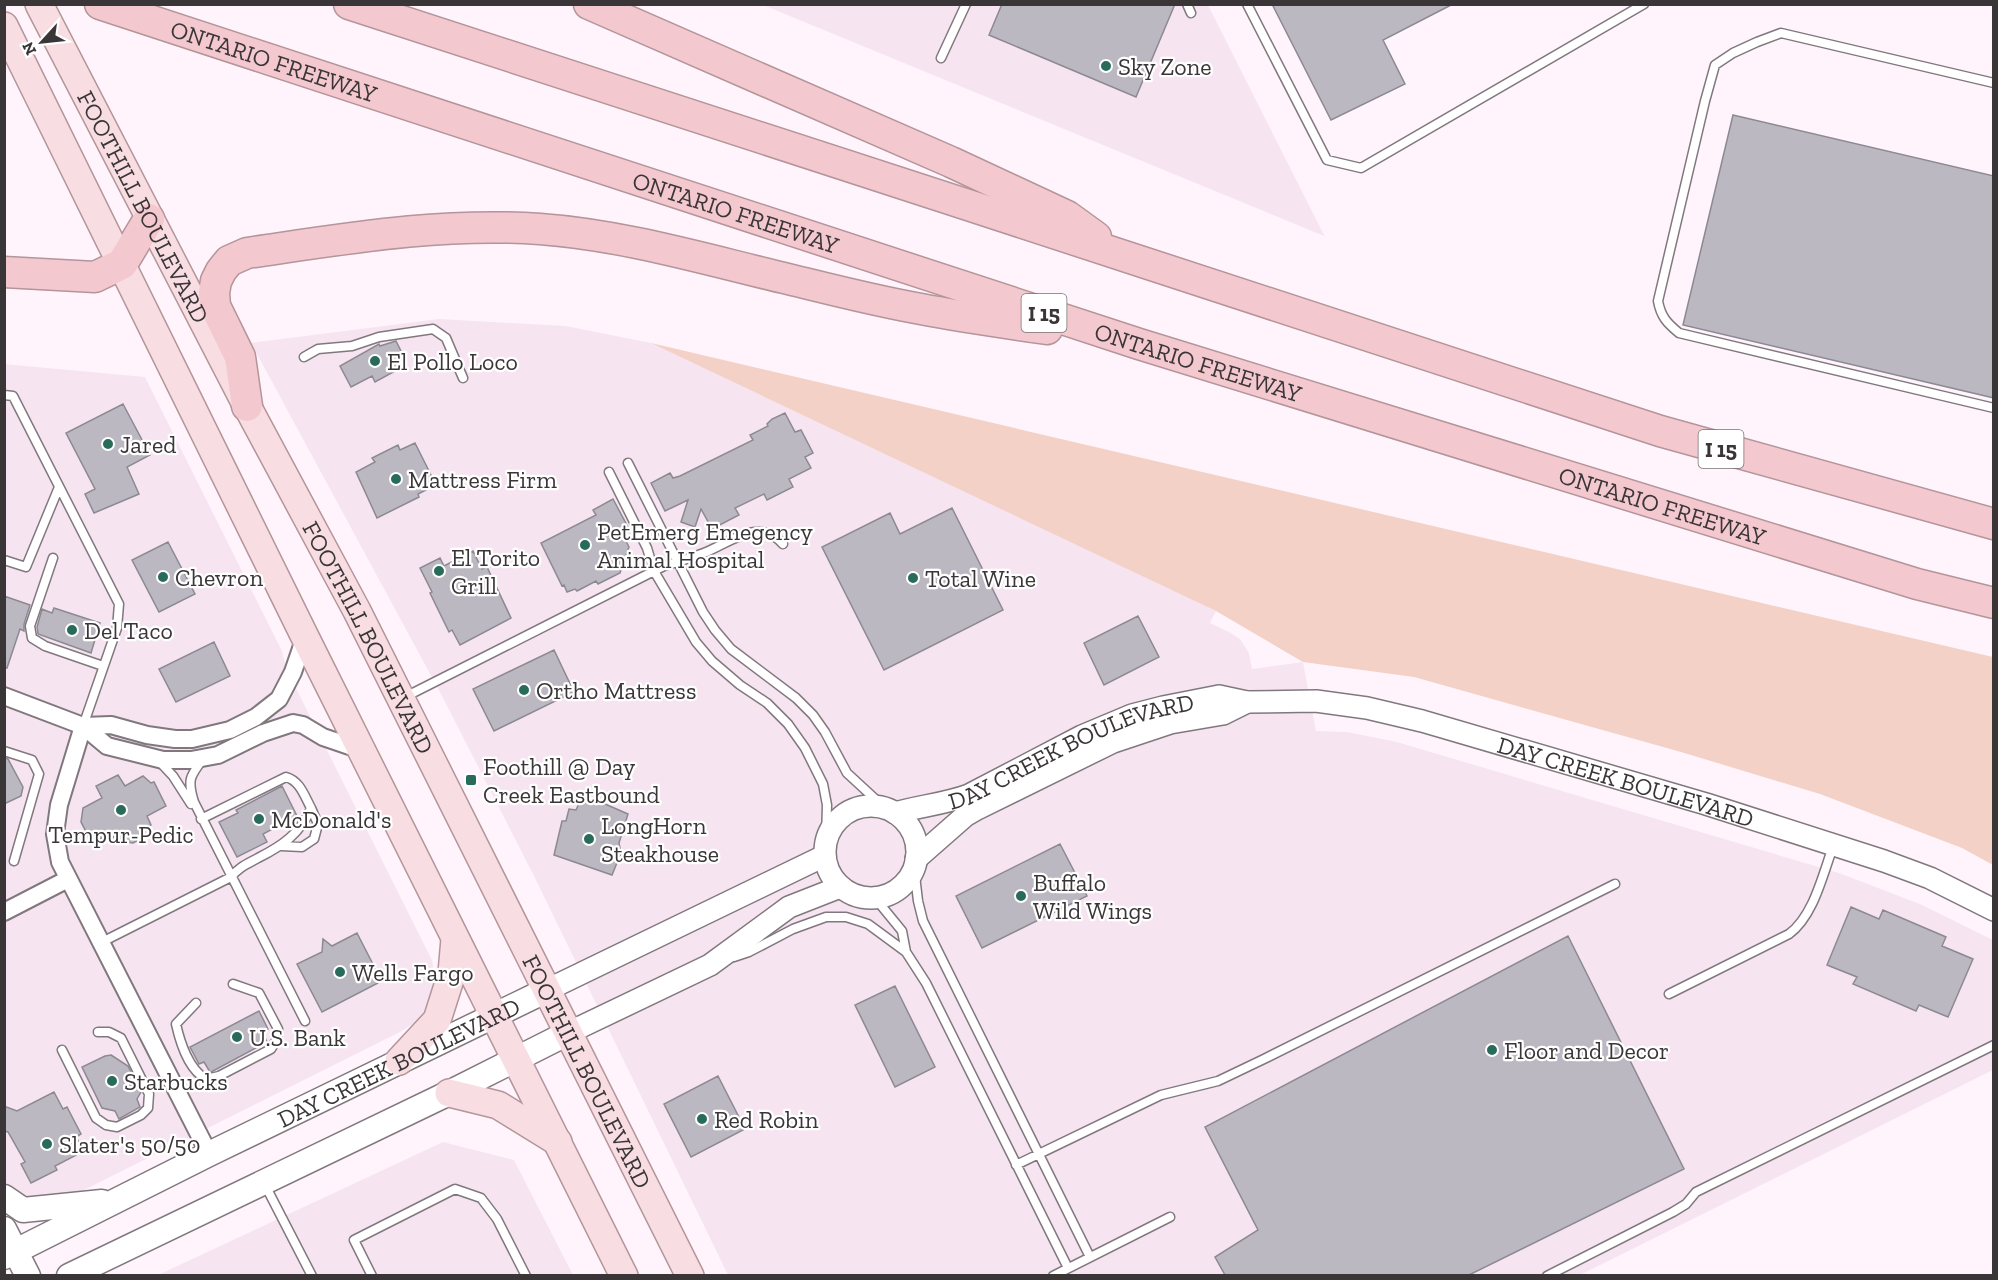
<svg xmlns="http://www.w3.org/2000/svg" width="1998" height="1280" font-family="'Zilla Slab',serif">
<rect width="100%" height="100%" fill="#fff4fc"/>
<path fill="#f6e5f1" d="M763,5H1208L1325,237L1324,236Z
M439,319L566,326L651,343L902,459L1216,611L1210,623L1229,632L1240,639L1249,653L1252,669L1303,662L1316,731L1347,732L1397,742L1839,873L1920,904L1993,940V1070L1580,1275H728L534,876L442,696L251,343Z
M4,364L145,377L282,651L286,668L432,960L435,979L429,1005L419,1020L400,1032L78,1193L37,1202L12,1194L4,1188Z
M443,1142L514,1160L573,1275L156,1276Z"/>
<path fill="#f3d1c6" d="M651,343L1993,657V865L1962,848L1820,794L1681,752L1414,677L1303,662L1216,611Z"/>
<path fill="#bcb8c2" stroke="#8c8992" stroke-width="1.5" d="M1002,4H1175L1136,97L989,35Z
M1272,4H1453L1383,40L1405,84L1331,120Z
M1733,115L1994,176V398L1683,325Z
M396,341L405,359L396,363L399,369L375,382L372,376L351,387L340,366L379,344L380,346Z
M123,404L150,455L127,467L139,494L94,513L85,494L95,489L66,433Z
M785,413L795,432L801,430L813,453L805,457L811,468L789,479L793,487L767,500L764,494L735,508L739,515L712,529L701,509L695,527L681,522L688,500L665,511L651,483L670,473L673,478L680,476L753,440L750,435L768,426L767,424L772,419Z
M415,443L436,485L418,494L419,497L377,518L356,472L375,462L372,458L398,445L400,450Z
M613,499L629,529L622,533L629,547L620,573L598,584L596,581L577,591L575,589L567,592L564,585L562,586L541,543L596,515L593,510Z
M952,508L1003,610L884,670L822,547L890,513L900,534Z
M168,542L195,594L159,612L132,560Z
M473,551L482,569L487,567L511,618L460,645L452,630L449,632L430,593L432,592L420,568L440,558L444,566Z
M4,596L30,605L24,624V631L20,629L7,668L4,667Z
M54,608L100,623L91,653L38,634L37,627L42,609L52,613Z
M1138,616L1159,657L1104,685L1084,643Z
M214,642L230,676L176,702L159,669Z
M554,650L574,692L494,731L473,689Z
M4,758L8,759L23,787L21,796L4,804Z
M118,775L125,786L143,776L151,783L154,782L166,806L147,816L151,825L145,828L144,837L133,843L120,841L116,842L112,833L92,843L81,822L83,808L102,798L96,786Z
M282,786L297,816L263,834L267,842L237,857L219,822L238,813L236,810Z
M581,799L605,804L628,814L619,843L621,853L612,875L554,855L562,821H566L569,809L576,810Z
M1060,844L1087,896L982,948L956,896Z
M1851,907L1879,919L1883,910L1946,937L1942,946L1973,959L1948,1017L1919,1005L1916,1011L1853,984L1857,977L1827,965Z
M357,933L377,972L381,973L378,983L322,1012L297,964L322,952L323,939L332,946Z
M1568,936L1684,1169L1469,1275H1225L1215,1257L1258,1230L1205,1127Z
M895,986L935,1067L895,1087L855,1005Z
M259,1011L268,1029L262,1031L267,1042L213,1071L210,1072L204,1062L199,1064L190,1047Z
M111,1055L128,1066L141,1092L137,1099L140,1107L119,1119L115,1111L102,1108L82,1067L105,1056Z
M718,1076L745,1129L691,1157L664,1104Z
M54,1092L63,1109L67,1107L81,1134L76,1137L84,1151L55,1166L57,1170L31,1183L21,1164L25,1162L8,1132L4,1131V1106L17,1111Z"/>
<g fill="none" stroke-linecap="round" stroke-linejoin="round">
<defs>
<path id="service" d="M1187,4L1191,13
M1247,4L1327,160L1361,168L1644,4
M941,58L966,4
M1994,83L1781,33L1757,42L1733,53L1715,65L1705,101L1658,301C1661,317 1667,323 1679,333L1994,408
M304,357L318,349L352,346L379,337L433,329L446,338L463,378
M4,395L13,396L119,604L117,628L83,726
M628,463L703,612L715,630L731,649L796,698L813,715L825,732L847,773L886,809
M609,472L647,548L654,571L696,642L712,661L740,685L767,703L788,724L805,748L823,784L827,805L826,839
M53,558L30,626L32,638L45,646L103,666
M4,560L26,567L59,487
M403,698L664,566C677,562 691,558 704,553C731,542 759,517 783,544
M4,751L32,760L39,774L14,861
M203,759C190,776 187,780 194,802L305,1021
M159,761L173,776L191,804
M281,846L302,847L314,839L318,824L311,808
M914,867L918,901L923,921L1090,1257
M875,898L902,931L906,952
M100,943L231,877C239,867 247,864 258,858C282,846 301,833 311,808C304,795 300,781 286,777L201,819
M734,957L749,952L793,929L826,917H846L868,924L906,952L926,983L1068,1268
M1669,994L1789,934C1814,916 1823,873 1834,844
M196,1003L176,1024C180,1042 189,1070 206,1079L219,1076L271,1049L277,1039L278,1029L259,993L233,984
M62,1050L96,1118L106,1125L117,1127L141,1115L148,1108L149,1094L121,1038L109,1032H98
M1016,1165L1161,1095L1218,1081L1264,1059L1615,884
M264,1183L312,1276
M372,1276L354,1240L455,1189L481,1198L497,1219L526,1276
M1053,1276L1170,1217
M1547,1276L1673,1212L1686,1204L1696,1192L1994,1045"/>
<path id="minor" d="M4,696L83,726L107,746L163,760H191L218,755L263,733L293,723L303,725L323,737L361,750
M83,726L59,805L55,834L60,862L209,1154
M83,726L111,725L147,735L175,739H192L230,730L256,717L279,699L293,672L305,637
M4,912L68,879"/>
<g id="tertiary">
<circle cx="871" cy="852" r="46"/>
<path id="s1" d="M895,813C919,806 945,804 969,795L1082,736L1132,715L1163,707L1219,696L1247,702L1316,701L1367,708L1422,721L1706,804L1884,861L1930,878L1994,910"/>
<path d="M916,859L965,816L977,809L1113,742L1170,723L1223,714L1247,702"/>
<path d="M547,990L824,856"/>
<path d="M568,1033L710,965L789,907L840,887"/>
</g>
<g id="secondary">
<path d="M4,1197L23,1210L102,1202"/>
<path d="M4,1229L28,1276"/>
<path id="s2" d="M4,1257L209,1154L547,990"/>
<path d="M69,1276L449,1093L568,1033"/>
</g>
<g id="primary">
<path id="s3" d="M39,4L247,406L357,611L690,1276"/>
<path d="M4,26L305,637L624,1276"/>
<path d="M399,1061L437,1020L452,973L455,939"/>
<path d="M449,1093L498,1105L558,1142"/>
</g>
<g id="motorway">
<path id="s4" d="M100,4L1139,344L1917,584L1994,603"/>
<path d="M349,4L965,204L1660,431L1994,524"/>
<path d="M589,4L951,162L1067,216L1096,237"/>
<path d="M4,272L95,277L122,264L149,219"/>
<path d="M247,406L240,357L215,306L214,293L216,281L221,271L229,261L247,253C344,239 441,222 540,229C623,235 704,259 784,278C829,289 875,301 921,309C963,317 1005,323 1047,329"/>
</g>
</defs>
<use href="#service" stroke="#81787e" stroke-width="11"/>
<use href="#minor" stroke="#81787e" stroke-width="20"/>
<use href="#tertiary" stroke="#81787e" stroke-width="24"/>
<use href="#secondary" stroke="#81787e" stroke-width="27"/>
<use href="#primary" stroke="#b3959a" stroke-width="30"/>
<use href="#motorway" stroke="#b3959a" stroke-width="33"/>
<use href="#service" stroke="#fff" stroke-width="8"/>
<use href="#minor" stroke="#fff" stroke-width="16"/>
<use href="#tertiary" stroke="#fff" stroke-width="21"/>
<use href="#secondary" stroke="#fff" stroke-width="24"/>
<use href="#primary" stroke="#f8dee2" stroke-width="27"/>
<use href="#motorway" stroke="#f4c8cf" stroke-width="30"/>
</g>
<g fill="#286b5b" stroke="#fff" stroke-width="2">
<circle cx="1106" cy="66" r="6"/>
<circle cx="375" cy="361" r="6"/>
<circle cx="108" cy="444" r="6"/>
<circle cx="396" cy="479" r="6"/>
<circle cx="585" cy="545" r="6"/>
<circle cx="439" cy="571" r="6"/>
<circle cx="163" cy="577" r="6"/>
<circle cx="913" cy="578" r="6"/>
<circle cx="72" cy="630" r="6"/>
<circle cx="524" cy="690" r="6"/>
<rect x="465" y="774" width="12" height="12" rx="3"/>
<circle cx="121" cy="810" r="6"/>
<circle cx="259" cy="819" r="6"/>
<circle cx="589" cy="839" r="6"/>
<circle cx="1021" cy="896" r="6"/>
<circle cx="340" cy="972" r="6"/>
<circle cx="237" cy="1037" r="6"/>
<circle cx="1492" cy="1050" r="6"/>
<circle cx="112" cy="1081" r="6"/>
<circle cx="702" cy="1119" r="6"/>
<circle cx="47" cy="1144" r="6"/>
</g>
<g text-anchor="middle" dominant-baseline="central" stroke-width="4.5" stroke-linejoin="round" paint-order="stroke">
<g fill="#fff" stroke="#757274" stroke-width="1.5">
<rect x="1021.5" y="294" width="45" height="38" rx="4.5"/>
<rect x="1698.5" y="430" width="45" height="38" rx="4.5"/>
</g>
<g font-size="22" font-weight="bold" fill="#3a3638">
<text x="1044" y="313">I 15</text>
<text x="1721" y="449">I 15</text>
</g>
<g font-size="24" fill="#3a3638" stroke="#fff">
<text stroke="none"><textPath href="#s4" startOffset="183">ONTARIO FREEWAY</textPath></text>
<text stroke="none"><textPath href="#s3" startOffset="228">FOOTHILL BOULEVARD</textPath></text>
<text stroke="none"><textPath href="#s4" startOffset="669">ONTARIO FREEWAY</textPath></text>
<text stroke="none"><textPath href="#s4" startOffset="1155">ONTARIO FREEWAY</textPath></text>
<text stroke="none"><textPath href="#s4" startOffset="1641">ONTARIO FREEWAY</textPath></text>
<text stroke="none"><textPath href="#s3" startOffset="714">FOOTHILL BOULEVARD</textPath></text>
<text stroke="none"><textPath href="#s1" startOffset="188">DAY CREEK BOULEVARD</textPath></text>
<text stroke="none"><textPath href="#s1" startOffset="765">DAY CREEK BOULEVARD</textPath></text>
<text stroke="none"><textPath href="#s2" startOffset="440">DAY CREEK BOULEVARD</textPath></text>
<text stroke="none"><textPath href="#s3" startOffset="1200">FOOTHILL BOULEVARD</textPath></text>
</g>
<g font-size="24" fill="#3a3638" stroke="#fff" text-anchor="start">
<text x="1118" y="66">Sky Zone</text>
<text x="387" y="361">El Pollo Loco</text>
<text x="120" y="444">Jared</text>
<text x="408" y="479">Mattress Firm</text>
<text x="597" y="531">PetEmerg Emegency<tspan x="597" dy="28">Animal Hospital</tspan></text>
<text x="451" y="557">El Torito<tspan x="451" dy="28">Grill</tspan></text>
<text x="175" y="577">Chevron</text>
<text x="925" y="578">Total Wine</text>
<text x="84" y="630">Del Taco</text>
<text x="536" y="690">Ortho Mattress</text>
<text x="483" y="766">Foothill @ Day<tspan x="483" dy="28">Creek Eastbound</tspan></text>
<text x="271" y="819">McDonald's</text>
<text x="601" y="825">LongHorn<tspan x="601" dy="28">Steakhouse</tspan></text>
<text x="121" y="834" text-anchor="middle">Tempur-Pedic</text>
<text x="1033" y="882">Buffalo<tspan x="1033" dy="28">Wild Wings</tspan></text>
<text x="352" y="972">Wells Fargo</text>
<text x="249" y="1037">U.S. Bank</text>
<text x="1504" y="1050">Floor and Decor</text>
<text x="124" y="1081">Starbucks</text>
<text x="714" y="1119">Red Robin</text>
<text x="59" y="1144">Slater's 50/50</text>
</g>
</g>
<rect width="1998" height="1280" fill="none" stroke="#3a3638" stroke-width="12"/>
<g transform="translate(42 42) rotate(243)" stroke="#ffffff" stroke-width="4.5" paint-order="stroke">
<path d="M0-4.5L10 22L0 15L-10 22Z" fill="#3a3638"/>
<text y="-9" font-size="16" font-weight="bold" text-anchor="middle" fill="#3a3638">N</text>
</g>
</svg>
